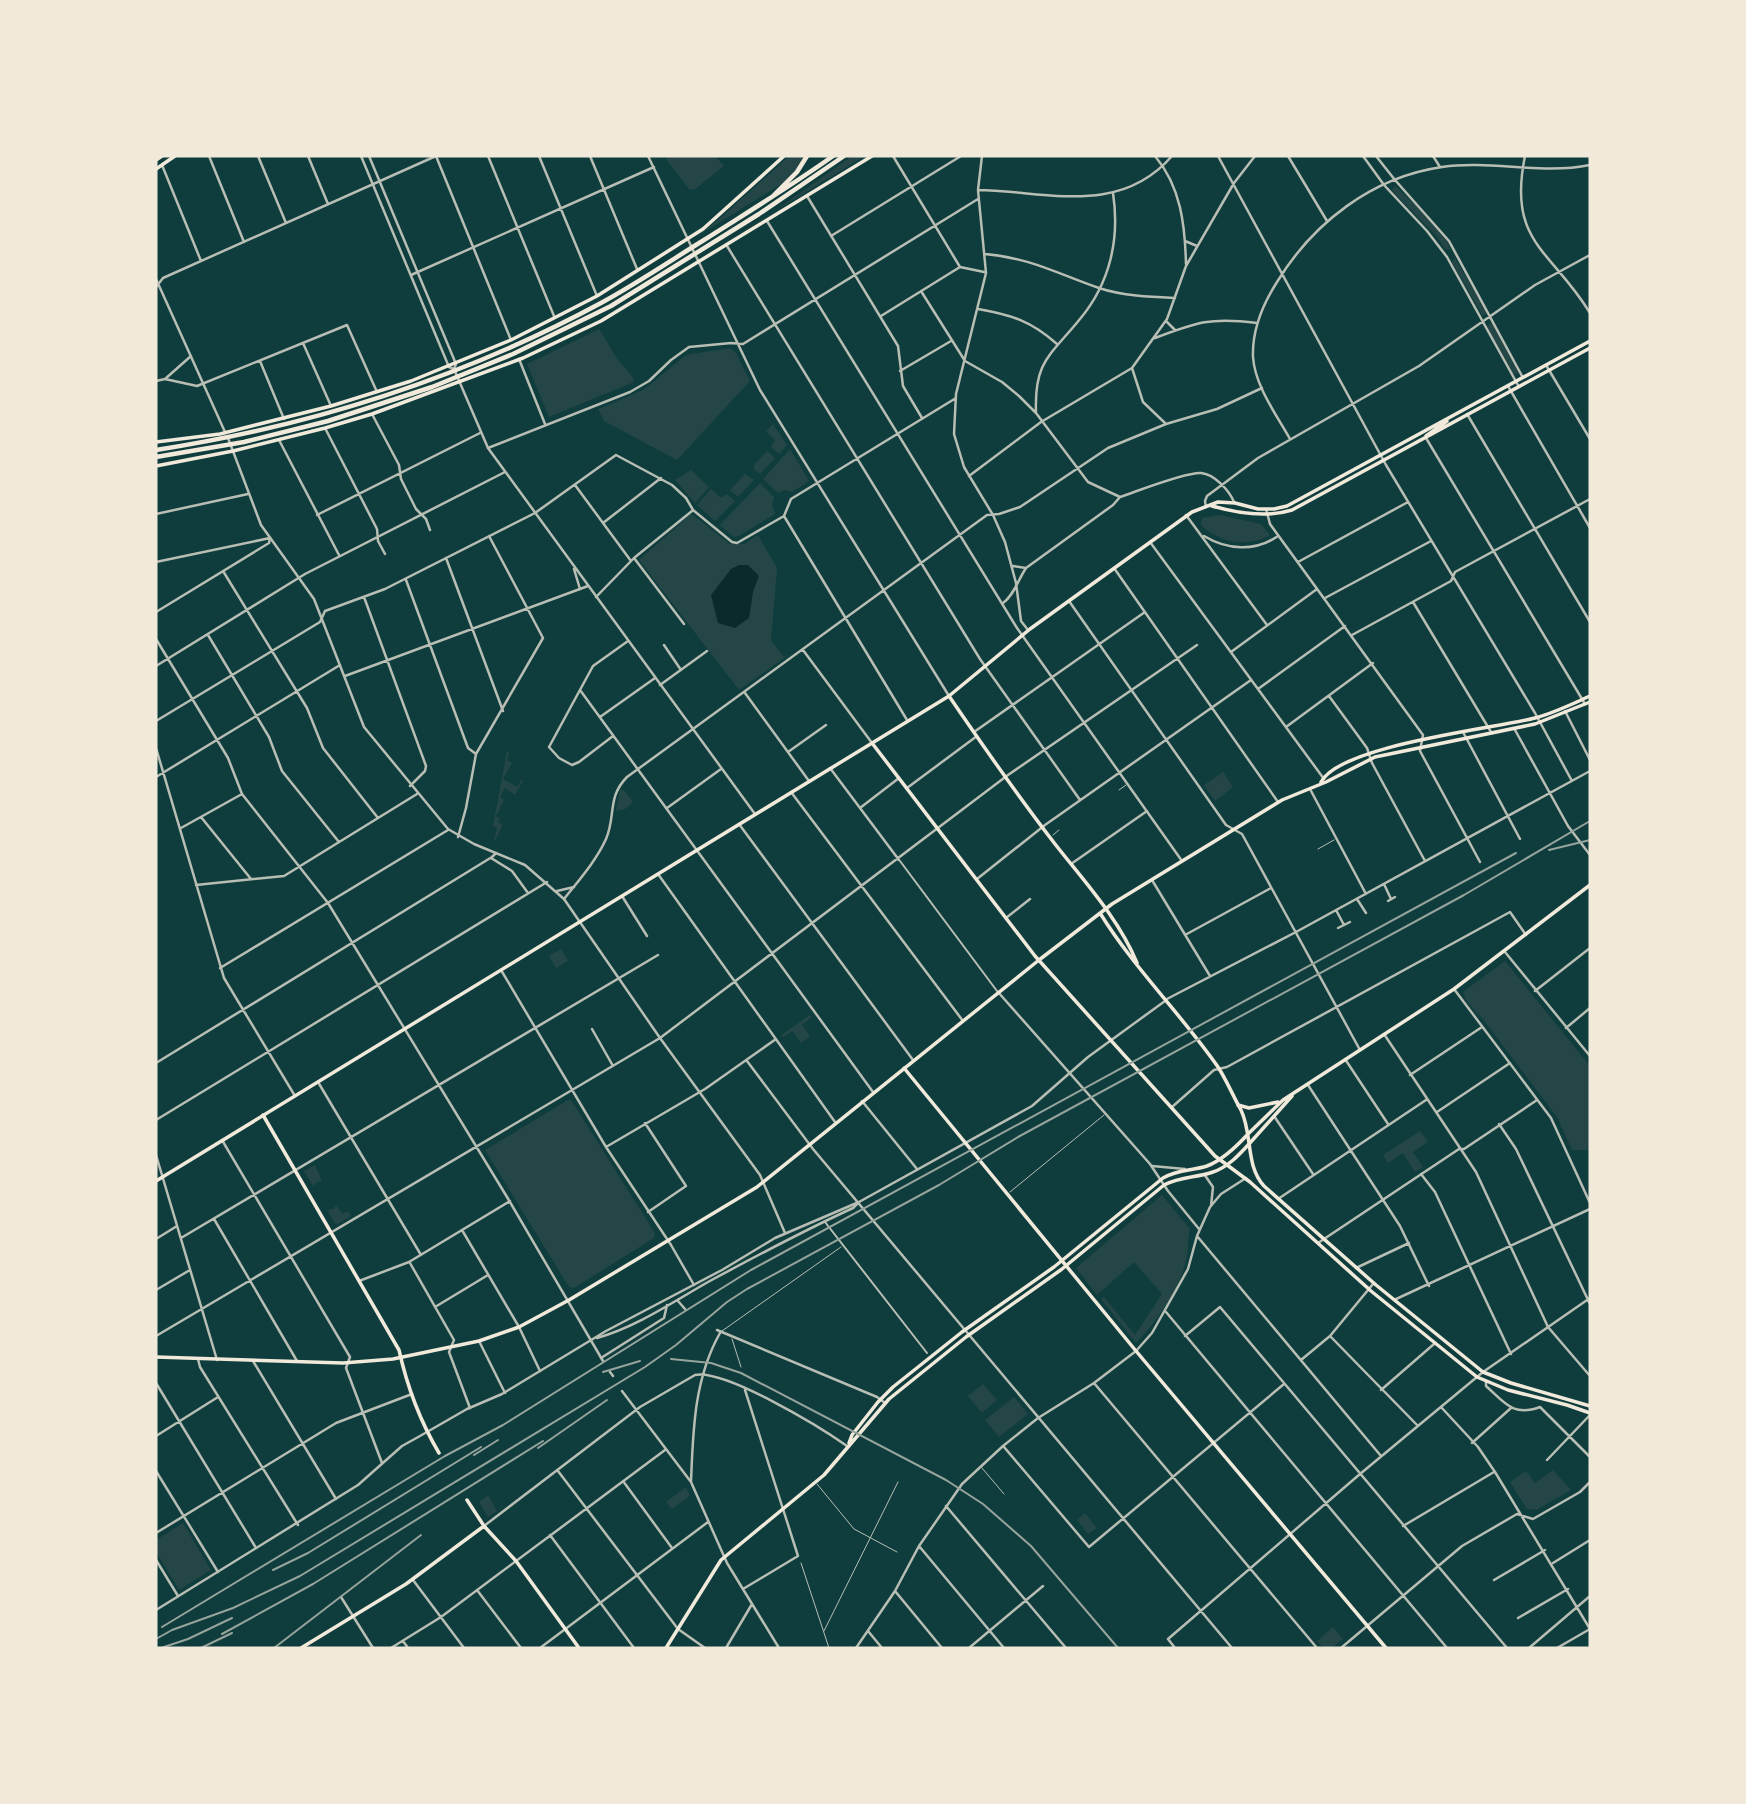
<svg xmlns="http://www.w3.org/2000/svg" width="1746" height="1804" font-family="Arial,sans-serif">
<rect width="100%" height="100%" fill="#0f3d3e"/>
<path fill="#244646" d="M671,156H715L724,166L694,190L689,189L666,159Z
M789,156H805L793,175L786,181L693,239L717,221Z
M852,156H865L702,256L776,210Z
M1394,187H1397C1413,205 1444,226 1450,249H1445L1437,237L1395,194L1392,190Z
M1455,258L1486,311L1485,315H1482L1452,262Z
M1490,323H1493L1518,371L1517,375L1513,374L1487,327Z
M599,329L618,360L632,376L634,382L549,417L527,364Z
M730,348L736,353L750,381L677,460L604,421L598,409L643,390L686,355Z
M773,424L787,445L779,454L771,447L775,440L766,431Z
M790,449L809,481L792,492L784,490L778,493L763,479Z
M767,451L775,458L760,474L754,469V465Z
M691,470L709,487L695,503L675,480Z
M745,474L754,480L738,497L730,490Z
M760,483L774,497L772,505L775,514L739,536L734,537L720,525Z
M711,489L721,498L727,494L735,501L715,521L697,505Z
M690,515H693L730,544H744L758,535L777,568L771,640L784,657L790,654L739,690L639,560Z
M1220,515L1261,524L1270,535C1248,548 1219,543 1201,525L1202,518Z
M507,751L509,753L507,760L512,763L503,779L517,787L521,780L523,781L515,795L505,788L500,797L504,800L496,816L500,819L498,822L503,825L493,844L497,828L493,826Z
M1223,772L1233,787L1215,801L1204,785Z
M620,790H624L633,802L625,809L616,811Z
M561,949L568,961L556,968L549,956Z
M1505,961L1590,1066V1150H1572L1557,1117L1476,1010L1481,1019L1462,995L1466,998L1463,992Z
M810,1015L812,1017L802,1025L810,1036L801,1043L793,1031L783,1037L781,1035Z
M568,1100H571L655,1233L654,1238L574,1288L569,1287L485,1150Z
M1420,1131L1428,1142L1413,1152L1423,1167L1415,1172L1403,1153L1388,1163L1383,1155Z
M315,1165L322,1181L317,1182L313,1186L304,1171Z
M1162,1195L1190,1229C1187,1241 1189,1247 1187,1256C1183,1283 1155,1325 1136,1343L1101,1299L1104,1297L1135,1335L1162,1294L1134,1262L1097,1295L1076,1268Z
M336,1205L342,1214L348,1211L351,1216L336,1225L327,1210L334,1209Z
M983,1384L997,1400L982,1413L968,1396Z
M1014,1397L1028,1414L999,1437L985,1420Z
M1553,1470L1571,1490L1536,1510L1527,1509L1510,1482L1526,1471L1535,1483Z
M686,1487L690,1496L672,1509L666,1502Z
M488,1495L497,1511L488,1517L479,1502Z
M1085,1513L1097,1528L1088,1534L1077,1520Z
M183,1523L211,1570L179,1590L156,1552V1540Z
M1333,1627L1343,1639L1332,1648H1323L1317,1641Z"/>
<path fill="#0a2a2b" d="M739,565H748L759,576L753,592L749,618L735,628L718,623L711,595L731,569Z"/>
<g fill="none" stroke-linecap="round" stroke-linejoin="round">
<path stroke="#b8beb3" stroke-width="1" d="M1119,790L1126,785
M1053,835L1059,830
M1318,849L1334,840
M1010,1192L1104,1115
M722,1331L841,1247
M732,1339L741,1367
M982,1468L1004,1494
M817,1484L854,1529L897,1552
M801,1563L829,1648
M824,1631L898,1482"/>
<path stroke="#b8beb3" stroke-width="2" d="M900,861L997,991
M825,1222L927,1353"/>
<path stroke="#b8beb3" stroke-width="2.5" d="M209,156L244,242
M258,156L286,223
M308,156L328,204
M436,156L511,340
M488,156L554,316
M539,156L597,296
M590,156L637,269
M648,156L760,390L949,696
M893,156L960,267L984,272
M982,156L978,190L986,273L956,394L954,434L964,467L993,515L1005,542L1016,583L1021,621L1028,630
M1155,156C1181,187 1185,225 1186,264
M1218,156L1386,465L1535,713L1572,781
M1288,156L1327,221
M1363,156L1384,185L1427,231L1447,257L1519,387
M1376,156L1395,180L1449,241L1522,376
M1433,156L1440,167
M1525,156C1507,243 1552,250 1590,313
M162,165L201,261
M978,190C1046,191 1119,217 1172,156
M807,196L898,346L903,386L922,418
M767,221L1017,628L1182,861
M831,236L961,156
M1185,241L1197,246
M727,246L980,659L1080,800
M985,254C1031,258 1058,274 1099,288C1123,296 1150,297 1175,298
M411,275L654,167
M156,287L163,278L436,156
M921,291L965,361L1002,382L1019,396L1036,413L1088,482L1120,497C1138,491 1185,472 1201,473C1214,474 1229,490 1234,502
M978,309C1012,315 1031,321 1057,344
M881,316L960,267
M1166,321L1175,330
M1155,338C1197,322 1211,317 1257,323
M303,343L331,406
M519,359L545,424
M260,361L284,419
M1546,365L1590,439
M1132,368L1143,402L1165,423
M900,371L951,341
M165,379L191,356
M156,381L165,379L197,386L347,325L377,392
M1508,386L1590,528
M1036,413C1034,361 1050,356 1080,319C1110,283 1120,239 1113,193
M372,414L399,465L401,479L416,509L426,519L430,530
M1467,414L1590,622
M325,428L377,529L378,541L385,554
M1426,438L1585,704
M1290,439C1276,414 1255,386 1253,357C1252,330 1263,304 1277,282C1313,223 1372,177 1442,167C1492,160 1541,175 1590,165
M279,440L339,555
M488,448L630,392L649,381L671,360L689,347L731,343L743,344L978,199
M969,476L1041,422L1132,368L1167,319L1186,266L1234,183L1255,156
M575,485L631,561
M1206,507L1205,501L1207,496L1258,458L1419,366L1535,285L1590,255
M1266,509L1270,524L1423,735L1420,751L1480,862
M156,514L248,494
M317,515L480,433
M1186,515L1267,625
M784,516L907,720
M603,523L661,478
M1204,536C1227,550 1255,552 1278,536
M1150,542L1324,779
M446,558L503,711
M634,558L684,624
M156,562L270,538
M1298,562L1408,502
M1013,566L1026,568
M1114,568L1278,802
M223,571L307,708L323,748L378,818
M406,580L468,748L476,754
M364,597L426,766L425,771L410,786
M596,597L634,558L692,511
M1325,598L1431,541
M1069,601L1226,825L1242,834L1360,1050
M1413,602L1491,732
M1003,603C1014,595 1018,580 1026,568L1113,505L1120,497
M156,612L269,543L270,538
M208,635L269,737L282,771L339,842
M1352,635L1451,581L1455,572L1590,499
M156,639L228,758L242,794L328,903L507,1197L603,1361
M664,645L681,670
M803,650L872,743
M1231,652L1317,589
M156,666L305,574L505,472
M345,676L588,586
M660,685L707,651
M1258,689L1345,626
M580,690L873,1092
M745,693L809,781
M1329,696L1367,748L1372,763L1425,861
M1565,711L1590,760
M600,717L655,678
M156,721L320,622L325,611L385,589L535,513L616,455L672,485L686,498L693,510L732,542L737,543L784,516L791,499L956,398
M1286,727L1373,663
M1515,730L1568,826L1590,855
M974,732L1145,612
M1463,732L1520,839
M613,736L579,762L572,765L559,758L549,747L593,666L628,641
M156,748L224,978L295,1096
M788,752L826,725
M830,768L899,860
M156,777L340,665
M907,788L977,736
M1310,789L1366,894
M791,792L963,1021
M667,808L721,769
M860,808L899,778
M201,817L251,879
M739,824L913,1060
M181,828L242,794
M458,837L466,808L476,754L543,638L489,536
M491,858L512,871L528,893
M1071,864L1147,811
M658,874L835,1122
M977,879L1045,825L1251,680
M1152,880L1210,976
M1384,884L1391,899
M196,885L284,876L417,794
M557,891L574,887
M622,896L647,936
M564,899C579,880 596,861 606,839C616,816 607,797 627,777L987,515L999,514L1020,507L1108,448L1166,424L1217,409L1262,388
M1357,899L1366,913
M1388,901L1395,897
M1336,910L1344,925
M1006,918L1030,899
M1338,928L1350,922
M1185,935L1271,888
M1505,952L1590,1056
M220,968L448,830
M501,970L606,1147L671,1245L694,1285
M1454,989L1551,1118L1590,1203
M1535,991L1590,948
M998,992L1150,1164L1168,1191L1199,1229
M1165,1000L1296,932L1590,771
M1566,1028L1590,1008
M592,1029L613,1066
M1384,1034L1476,1172L1548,1327L1590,1376
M1345,1059L1388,1124
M747,1061L813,1149L1232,1648
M156,1063L492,857L496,853
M1410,1075L1482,1027
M318,1082L421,1255
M1308,1085L1400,1226L1429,1286
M862,1101L917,1169
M1172,1107L1214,1070L1227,1067L1510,912L1526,935
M1437,1112L1510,1063
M1274,1116L1313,1174
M156,1120L547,882
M645,1123L686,1186L648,1212
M1499,1124L1516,1149L1590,1304
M222,1140L350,1357L346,1368L382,1463
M606,1147L705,1089L776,1039
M156,1155L217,1360
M1152,1166L1185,1169
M1204,1174L1213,1187L1211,1206
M1421,1174L1435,1192L1511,1354
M1278,1199L1426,1100
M214,1219L297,1361
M462,1230L519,1327L540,1371
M1197,1236L1381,1456
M181,1238L658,955
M156,1239L177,1226
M1318,1243L1459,1149H1464L1537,1100
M410,1263L454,1340L449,1352L470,1408
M1356,1268L1409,1243
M359,1281L409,1262L510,1201
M156,1290L190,1270
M1394,1300L1590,1209
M678,1301L685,1309
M435,1307L488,1275
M1166,1312L1447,1648
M717,1330L877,1397L885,1403
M156,1336L660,1038L1008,775L1197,645
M1185,1336L1220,1307L1507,1648
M1330,1336L1418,1426
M597,1338C636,1327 673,1302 708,1282C756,1256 803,1231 853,1208L858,1203
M479,1341L505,1393
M601,1358L664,1318L667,1305
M198,1359L200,1367L298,1525
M1301,1360L1330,1336L1373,1284
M253,1361L336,1499
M610,1372L613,1376
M1486,1381V1386C1505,1403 1513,1417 1540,1407
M156,1383L256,1548
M1094,1383L1317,1648
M1381,1390L1434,1344
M622,1391L691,1482L727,1563L779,1648
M1441,1407L1478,1447L1495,1472L1590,1629
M1540,1407L1590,1457
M156,1436L218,1397
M1472,1443L1511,1408
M1004,1447L1089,1547L1284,1384
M1547,1460L1590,1415
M156,1471L218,1572
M558,1471L678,1629L705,1648
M623,1481L672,1548
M691,1482C693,1431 694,1379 720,1333
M946,1506L1066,1648
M484,1526L640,1407L695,1375C725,1369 820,1427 847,1446
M1403,1526L1494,1472
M156,1533L336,1423L412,1394
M550,1535L634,1648
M919,1546L1004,1648
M156,1560L178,1596
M1553,1563L1590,1540
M413,1580L464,1648
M1494,1580L1545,1550
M743,1589L798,1556L745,1390
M477,1590L521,1648
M895,1591L942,1648
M341,1597L373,1648
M1518,1618L1568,1589
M868,1631L882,1648
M403,1641L408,1648
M391,1648L441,1617L665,1450
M540,1648L708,1522
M726,1648L752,1604
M856,1648L895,1591L919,1546L962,1484L1003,1446L1038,1418L1094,1383L1136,1351L1152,1333L1188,1269L1197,1236L1210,1207L1221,1194L1246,1178
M969,1648L1043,1586
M1175,1648L1168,1639L1360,1474L1483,1372L1590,1298
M1341,1648L1462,1546L1517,1514L1533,1519L1580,1492L1590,1482
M1529,1648L1590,1596
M1557,1648L1590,1629"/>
<path stroke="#b8beb3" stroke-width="2.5" d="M361,156L449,367L454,369L488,448L755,814
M369,156L456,364L454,369
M156,279L225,432
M228,438L261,525L314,599L364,727L448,829L474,844L525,865L564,899L660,1038L760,1175L785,1233
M574,569L580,589
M156,1610L358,1485L402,1446L420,1436L467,1409L502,1394L606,1331L722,1270L775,1238L859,1202L1032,1106L1088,1057L1165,1001"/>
<path stroke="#f1e9da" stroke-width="3.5" d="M156,442L220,434L331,406L411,381L511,340L597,296L703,229L784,156
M156,466L233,451L325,428L372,414L523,358L601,321L872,156
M904,1068L1136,1351L1386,1648
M1238,1105L1249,1108L1278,1102
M263,1115L399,1350C407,1386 420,1421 439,1453
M1248,1134L1283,1100L1454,989L1590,885
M1249,1144L1292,1096
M156,1357L343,1363L393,1359L479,1341L519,1327L569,1300L757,1187L1039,960
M467,1500L484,1526L516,1561L579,1648
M301,1648L406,1584L484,1526"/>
<path stroke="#f1e9da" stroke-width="3.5" d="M156,160L162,156
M156,169L175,156
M1426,436L1447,421
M1212,506C1237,513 1267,518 1292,510L1590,348
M949,696C983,746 1018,796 1055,844C1084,881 1119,919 1137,963
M872,743L1035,956L1215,1156L1250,1182L1371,1291L1477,1377L1508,1390L1567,1405L1590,1413
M1321,782C1341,745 1492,729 1535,718C1554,713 1572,704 1590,696
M1100,913C1134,968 1181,1014 1218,1067C1227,1081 1233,1096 1241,1110C1253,1135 1245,1165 1264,1186L1376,1285L1483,1372L1511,1383L1590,1406
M1039,960L1112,904L1282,800L1326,782L1375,757L1535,724L1590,702
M156,1181L949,696L1030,629L1192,512L1218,502L1235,503L1258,509H1274L1287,506L1590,341
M849,1443L852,1435L878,1402L893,1387L962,1332L1054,1267L1163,1178C1178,1169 1192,1171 1207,1166C1223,1160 1237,1146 1248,1134
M666,1648L721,1560L824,1475L889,1399L966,1337L1062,1269L1164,1185C1181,1176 1196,1178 1213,1172C1228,1167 1239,1155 1249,1144"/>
<path stroke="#f1e9da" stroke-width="4.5" d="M774,195L797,172L807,156
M156,450C311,426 462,378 601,303C636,284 670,261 704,240C748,212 791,186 833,156
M156,457L244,442L328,421L432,387L513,354L611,306L759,214L844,156"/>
<path stroke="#97a49c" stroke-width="2" d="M274,1648L421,1535"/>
<path stroke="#97a49c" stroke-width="2" d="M1549,850L1590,840
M671,1359L711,1363L741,1373L946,1480L983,1504L1031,1546L1118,1648
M603,1372L640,1361
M538,1448L607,1400
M474,1455L498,1440
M273,1570L308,1553L481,1447
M162,1627L445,1456L503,1425L751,1270L1516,853
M222,1634L313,1584L543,1441
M156,1639L172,1630L233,1608L300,1576L645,1367L676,1345L727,1302L747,1289L939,1185L1018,1137L1464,895L1590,821
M161,1648L188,1639L232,1618
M201,1648L232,1633"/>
</g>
<rect width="1746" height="1804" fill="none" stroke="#f1e9da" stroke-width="315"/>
</svg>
